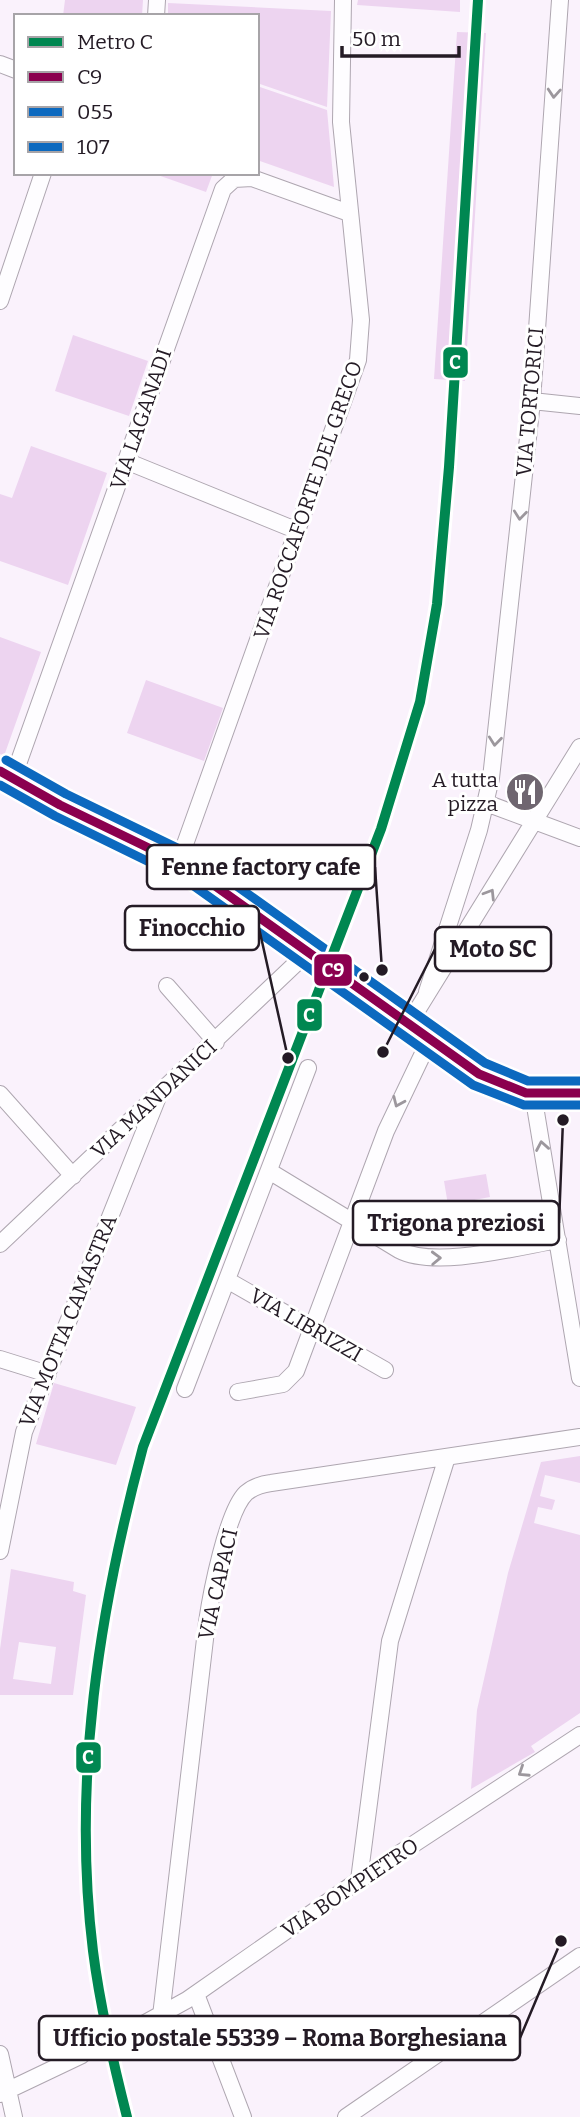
<svg xmlns="http://www.w3.org/2000/svg" width="580" height="2117" font-family="Bitter,serif">
<rect width="100%" height="100%" fill="#faf2fc"/>
<path fill="#edd4f0" fill-rule="evenodd" d="M65,0H143L142,16H63Z
M358,0H460V12L357,5Z
M168,3L331,11L327,107L257,83V16H168Z
M457,32L486,33L465,381L434,379Z
M257,86L327,110L334,187L257,160Z
M152,173H213L206,192Z
M73,335L148,361L129,416L55,391Z
M31,446L107,473L68,585L0,561V494L12,498Z
M0,637L41,652L4,756L0,754Z
M146,680L223,708L204,761L127,733Z
M486,1174L490,1197L448,1205L444,1181Z
M54,1383L136,1407L116,1465L36,1444Z
M580,1456V1483L545,1475L540,1496L555,1500L552,1510L538,1507L534,1523L580,1535V1713L531,1746L535,1752L471,1789L477,1710L508,1573L541,1462Z
M11,1569L74,1582L73,1591L86,1595L73,1695H0V1649ZM19,1642L56,1647L51,1684L13,1679Z"/>
<g fill="none" stroke-linecap="round" stroke-linejoin="round">
<defs>
<path id="street" d="M156,16L157,0
M0,64L16,70
M0,301L43,173
M532,401L580,406
M126,461L298,531
M13,778L223,189L234,179L252,178L349,213
M486,803L580,838
M179,861L358,360L361,320L341,122L343,0
M167,986L216,1042
M427,992L479,830L491,778L532,401L560,0
M408,1025L580,747
M0,1094L73,1176
M533,1094L580,1378
M269,1171L399,1250C435,1269 517,1247 558,1240
M0,1244L307,953
M227,1280L385,1370
M0,1359L48,1374
M185,1389L308,1068
M238,1392L283,1384L296,1371L386,1131L429,1041
M0,1551L24,1432L158,1097
M359,1880L390,1641L447,1457
M196,1994L243,2117
M161,2016L207,1622C211,1594 227,1511 246,1493C253,1487 263,1484 271,1483L580,1437
M118,2038L187,2000L359,1880L580,1735
M0,2054L14,2117
M0,2094L82,2055
M346,2117L580,1956"/>
<path id="secondary" d="M0,771L60,805L190,868L479,1074L526,1093H580"/>
</defs>
<use href="#street" stroke="#aea6b0" stroke-width="18"/>
<use href="#secondary" stroke="#aea6b0" stroke-width="24"/>
<use href="#street" stroke="#fefdff" stroke-width="16"/>
<use href="#secondary" stroke="#fefdff" stroke-width="23"/>
<defs>
<path id="bus-1" d="M0,771L60,805L190,868L479,1074L526,1093H580"/>
<path id="bus-2" d="M0,785L55,816L184,879L473,1085L524,1105H580"/>
<path id="bus-3" d="M6,760L66,794L196,857L485,1063L528,1081H580"/>
</defs>
<use href="#bus-1" stroke="#fff" stroke-width="14"/>
<use href="#bus-2" stroke="#fff" stroke-width="14"/>
<use href="#bus-3" stroke="#fff" stroke-width="14"/>
<use href="#bus-1" stroke="#8b004f" stroke-width="9"/>
<use href="#bus-2" stroke="#0c69bf" stroke-width="9"/>
<use href="#bus-3" stroke="#0c69bf" stroke-width="9"/>
<defs>
<path id="metro-1" d="M127,2117C113,2062 100,2007 93,1951C72,1780 99,1611 143,1447L381,829L420,702L437,604L449,467L478,0"/>
</defs>
<use href="#metro-1" stroke="#fff" stroke-width="16"/>
<use href="#metro-1" stroke="#008751" stroke-width="10"/>
</g>
<defs><path id="oneway-chevron" d="M-2-3.5L2.5 0L-2 3.5" fill="none" stroke-width="1.6" stroke-linecap="round" stroke-linejoin="round" transform="scale(1.75)"/></defs>
<g stroke="#9c979d">
<use href="#oneway-chevron" transform="translate(554 93) rotate(94)"/>
<use href="#oneway-chevron" transform="translate(520 515) rotate(96)"/>
<use href="#oneway-chevron" transform="translate(495 741) rotate(96)"/>
<use href="#oneway-chevron" transform="translate(490 894) rotate(-58)"/>
<use href="#oneway-chevron" transform="translate(398 1102) rotate(114)"/>
<use href="#oneway-chevron" transform="translate(542 1146) rotate(-100)"/>
<use href="#oneway-chevron" transform="translate(436 1258) rotate(-2)"/>
<use href="#oneway-chevron" transform="translate(523 1772) rotate(147)"/>
</g>
<defs>
<symbol id="restaurant-disc" viewBox="-11 -11 22 22"><circle r="9.5" fill="#6f6670" stroke="#fff"/><path d="M-5-6h1v4h1v-4h1v4h1v-4h1v5L-1.5 .5V6h-2V.5L-5-1ZM5-6V6H3V1.5H1.5Q1.5-4 5-6Z" fill="#fff"/></symbol>
</defs>
<g fill-rule="evenodd">
<use href="#restaurant-disc" x="503" y="770" width="44" height="44"/>
</g>
<circle fill="#241b25" stroke="#fff" stroke-width="2.5" cx="364" cy="977" r="6"/>
<g text-anchor="middle" dominant-baseline="central" stroke-width="6" stroke-linejoin="round" paint-order="stroke">
<g font-size="21" fill="#241b25" stroke="#fff">
<text transform="translate(530 402) rotate(-85)">VIA TORTORICI</text>
<text transform="translate(141 419) rotate(-71)">VIA LAGANADI</text>
<text transform="translate(308 500) rotate(-71)">VIA ROCCAFORTE DEL GRECO</text>
<text transform="translate(154 1099) rotate(-43)">VIA MANDANICI</text>
<text transform="translate(68 1321) rotate(-68)">VIA MOTTA CAMASTRA</text>
<text transform="translate(306 1325) rotate(30)">VIA LIBRIZZI</text>
<text transform="translate(218 1584) rotate(-77)">VIA CAPACI</text>
<text transform="translate(350 1888) rotate(-34)">VIA BOMPIETRO</text>
</g>
<g font-size="21" fill="#241b25" stroke="#fff" text-anchor="end">
<text x="498" y="780">A tutta<tspan x="498" dy="24">pizza</tspan></text>
</g>
</g>
<path fill="none" stroke="#241b25" stroke-width="2.5" d="M382 970L375 867M288 1058L259 928M383 1052L435 949M563 1120L559 1223M561 1941L520 2038"/>
<g fill="#241b25" stroke="#fff" stroke-width="2.5">
<circle cx="382" cy="970" r="7"/>
<circle cx="288" cy="1058" r="7"/>
<circle cx="383" cy="1052" r="7"/>
<circle cx="563" cy="1120" r="7"/>
<circle cx="561" cy="1941" r="7"/>
</g>
<g fill="#fff" stroke="#241b25" stroke-width="2.5">
<rect x="147" y="845" width="228" height="44" rx="7"/>
<rect x="125" y="906" width="134" height="44" rx="7"/>
<rect x="435" y="927" width="116" height="44" rx="7"/>
<rect x="353" y="1201" width="206" height="44" rx="7"/>
<rect x="39" y="2016" width="481" height="44" rx="7"/>
</g>
<g font-size="23" text-anchor="middle" font-weight="bold" fill="#241b25">
<text x="261" y="875">Fenne factory cafe</text>
<text x="192" y="936">Finocchio</text>
<text x="493" y="957">Moto SC</text>
<text x="456" y="1231">Trigona preziosi</text>
<text x="280" y="2046">Ufficio postale 55339 – Roma Borghesiana</text>
</g>
<g stroke="#fff" stroke-width="2.5">
<rect x="442" y="346" width="27" height="33" rx="7" fill="#008751"/>
<rect x="313" y="953" width="40" height="34" rx="7" fill="#8b004f"/>
<rect x="296" y="998" width="27" height="34" rx="7" fill="#008751"/>
<rect x="75" y="1741" width="27" height="33" rx="7" fill="#008751"/>
</g>
<g font-size="19" text-anchor="middle" font-weight="bold" fill="#fff">
<text x="455" y="369">C</text>
<text x="333" y="977">C9</text>
<text x="309" y="1022">C</text>
<text x="88" y="1764">C</text>
</g>
<rect x="14" y="14" width="245" height="161" fill="#ffffff" stroke="#a7a4a8" stroke-width="2"/>
<rect x="28" y="37" width="35" height="10" fill="#008751" stroke="#a7a4a8" stroke-width="2"/>
<text x="77" y="49" font-size="21" fill="#241b25">Metro C</text>
<rect x="28" y="72" width="35" height="10" fill="#8b004f" stroke="#a7a4a8" stroke-width="2"/>
<text x="77" y="84" font-size="21" fill="#241b25">C9</text>
<rect x="28" y="107" width="35" height="10" fill="#0c69bf" stroke="#a7a4a8" stroke-width="2"/>
<text x="77" y="119" font-size="21" fill="#241b25">055</text>
<rect x="28" y="142" width="35" height="10" fill="#0c69bf" stroke="#a7a4a8" stroke-width="2"/>
<text x="77" y="154" font-size="21" fill="#241b25">107</text>
<path d="M342 46v10h117v-10" fill="none" stroke="#241b25" stroke-width="3.5"/>
<text x="352" y="46" font-size="21" fill="#241b25" stroke="#ffffff" stroke-width="5" paint-order="stroke">50 m</text>
</svg>
